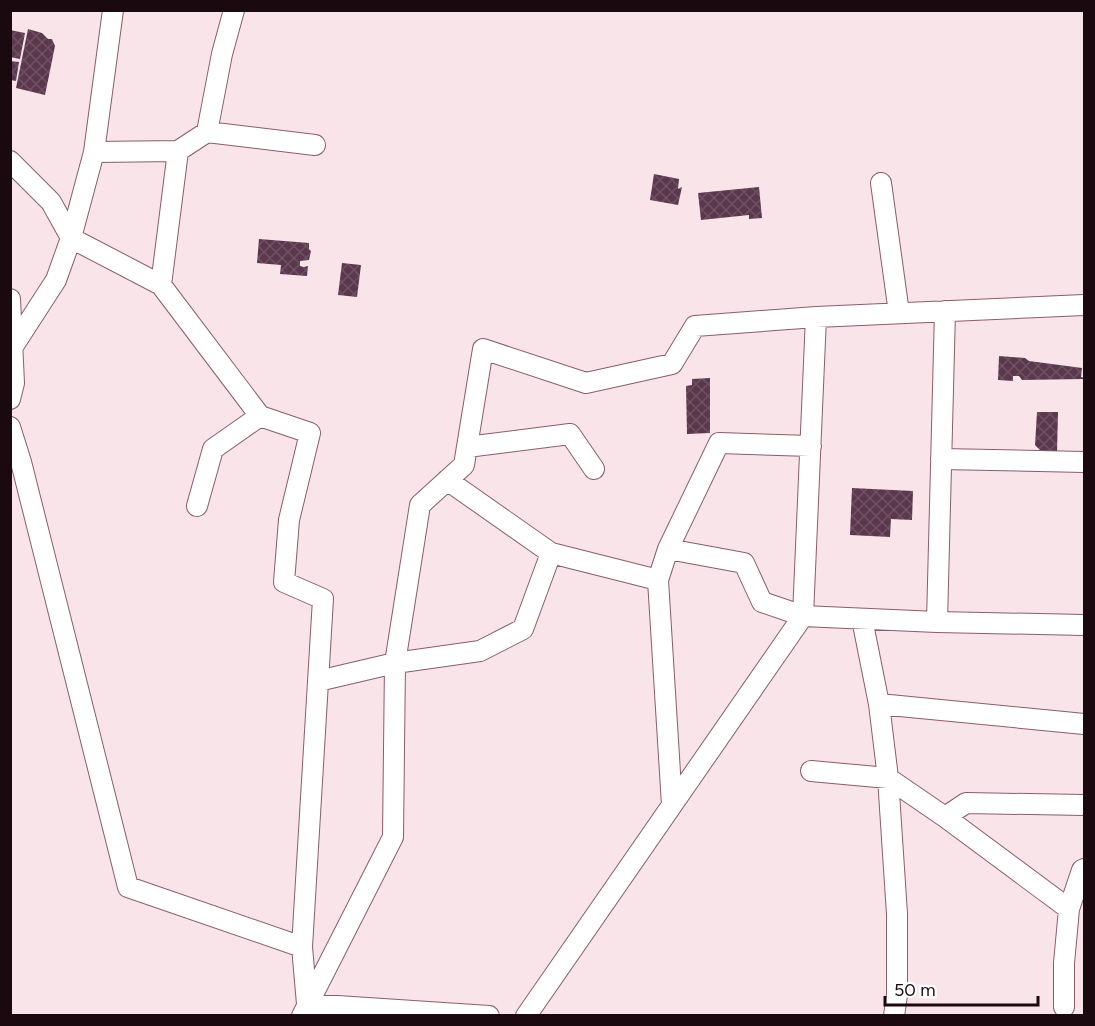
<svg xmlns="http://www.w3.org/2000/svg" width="1095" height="1026" font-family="Figtree,sans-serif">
<defs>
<pattern id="building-cross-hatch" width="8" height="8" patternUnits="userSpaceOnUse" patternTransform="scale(1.5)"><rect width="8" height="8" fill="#5b384d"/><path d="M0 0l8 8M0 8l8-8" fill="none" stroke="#6e5162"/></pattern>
</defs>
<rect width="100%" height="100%" fill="#f9e4e9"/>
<path fill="url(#building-cross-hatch)" d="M28,29L42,33L48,39H52L55,46L45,95L16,88Z
M10,30L25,33L20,59L10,57Z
M10,61L19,62L16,81L10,80Z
M654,174L679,179L678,189L682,187L678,205L650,200Z
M759,187L762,218L749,219V215L701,220L698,193Z
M259,239L309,243V249L311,251L309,260L300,261V266L304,267L308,266L307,276L280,274L281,265L257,263Z
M342,263L361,265L357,297L338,295Z
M999,356L1025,358L1029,361L1082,368L1081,377L1084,378V379L1022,380L1019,376H1013V381L998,380Z
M710,378V433L687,434L686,386L692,385V379Z
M1037,412H1058L1057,453L1042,452L1035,445Z
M852,488L913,491L912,520L891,519L890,537L850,535Z"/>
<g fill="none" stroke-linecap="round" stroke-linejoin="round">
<defs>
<path id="street" d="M207,132L222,54L234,10
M94,152L178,151L207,132L315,145
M10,161L51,202L71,238L161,285L260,416L310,433L289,520L284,582L323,599L302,947L307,1004L489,1016
M881,183L899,313
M161,285L178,151
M10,299L14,383L10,399
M12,348L56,280L71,238L94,152L113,10
M10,427L21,462L128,887L302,947
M467,447L570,434L594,469
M941,459L1084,462
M447,480L551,553L658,580
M197,506L213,449L260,416
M668,549L744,563L762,602L803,616L937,622L1084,625
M862,619L879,704L888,778L897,914V995L894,1016
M937,622L945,311
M318,681L395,663L480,651L523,629L551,553
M879,704L1084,724
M811,771L888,778L945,817L1069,909
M672,805L658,580L668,549L719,443L811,446
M945,817L966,803L1084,805
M1064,1007V963L1069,909L1082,870L1084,869
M302,1016L393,837L395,663L420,505L464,465L483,349L586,383L672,364L695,326L816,317L1084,305
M526,1016L803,616L816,317"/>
</defs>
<use href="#street" stroke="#8a5e69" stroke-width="22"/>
<use href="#street" stroke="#fff" stroke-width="20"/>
</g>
<rect width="1095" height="1026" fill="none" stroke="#1a0a0f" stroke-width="24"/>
<path d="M885 996v9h153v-9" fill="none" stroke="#1a0a0f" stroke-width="3"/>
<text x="894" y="996" font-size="18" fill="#1a0a0f" stroke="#ffffff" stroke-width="4.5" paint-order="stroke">50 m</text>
</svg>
